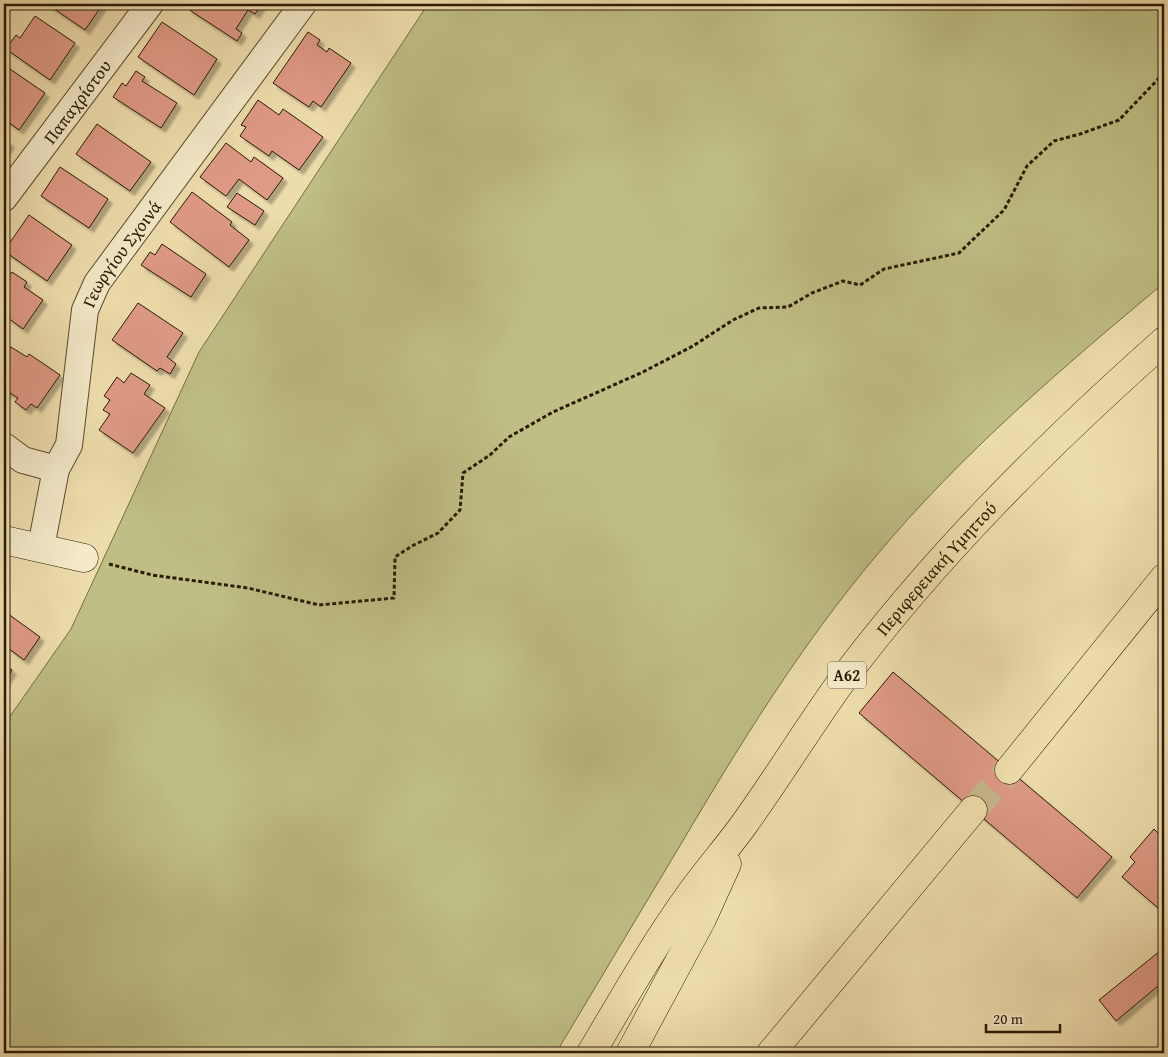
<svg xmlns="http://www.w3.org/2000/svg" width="1168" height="1057" font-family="'Gentium Book Plus',serif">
<defs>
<filter id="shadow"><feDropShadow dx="4.5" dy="4.5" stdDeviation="1" flood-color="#0004"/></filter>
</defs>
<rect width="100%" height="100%" fill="#eeddac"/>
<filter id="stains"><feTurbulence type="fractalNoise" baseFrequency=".004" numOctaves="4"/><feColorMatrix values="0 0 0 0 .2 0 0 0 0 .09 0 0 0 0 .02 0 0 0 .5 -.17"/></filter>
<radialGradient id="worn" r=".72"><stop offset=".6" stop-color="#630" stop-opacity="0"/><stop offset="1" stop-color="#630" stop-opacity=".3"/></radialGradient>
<path fill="#bfbf85" stroke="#746d46" d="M428,4H1164V283C1063,367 961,454 876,556C801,645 740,744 681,844C639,914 598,983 556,1053H4V725L71,629L199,352Z"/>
<path fill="#df9a86" stroke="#2a1b06" filter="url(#shadow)" d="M47,4H103L85,30Z
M191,4H262L255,14L248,10L236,29L242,33L237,41L188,9Z
M35,16L75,43L50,80L6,49L16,35L20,38Z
M162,22L217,59L194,95L138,57Z
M308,32L320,40L317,45L327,52L329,48L351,63L321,107L313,101L309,107L273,83Z
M4,65L45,93L19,130L4,119Z
M136,71L145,77L142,81L177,103L161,128L113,97L122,83L126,86Z
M258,100L279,115L283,109L323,137L299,170L272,151L269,156L240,136L246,127L241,125Z
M97,124L151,162L130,191L76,154Z
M4,139L10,143L4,153Z
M226,143L251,162L254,157L283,178L267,200L239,179L226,196L200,177Z
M60,167L108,199L89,228L41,196Z
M192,192L232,222L230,225L249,240L229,267L170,222Z
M237,193L264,211L255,225L227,207Z
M29,215L72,245L47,281L4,251Z
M162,244L206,274L191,297L141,265L150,252L155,255Z
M12,272L27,282L24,287L43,300L23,329L4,315V274L8,277Z
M138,303L183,333L167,357L176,364L170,374L160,368L157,371L112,340Z
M11,347L27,357L29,354L60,375L37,408L31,404L26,410L15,402L18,398L7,391L4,397V357Z
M131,373L150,385L144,394L165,408L133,453L99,430L110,414L103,410L110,400L104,396L117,377L124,383Z
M4,611L40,637L24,660L4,645Z
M4,664L12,670L4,683Z
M893,672L1112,857L1077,898L859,713Z
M1164,828V913L1122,877L1135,862L1130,857L1154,829L1159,834Z
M1160,951L1164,956V981L1116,1021L1099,1000Z"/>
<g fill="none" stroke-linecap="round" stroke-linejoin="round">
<path stroke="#c7b68b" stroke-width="28" stroke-dasharray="28 14" stroke-linecap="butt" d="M973,810L1009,770"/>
<defs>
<g id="street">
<path id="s1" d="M4,198L150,4"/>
<path d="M4,446L23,460L56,469"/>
<path id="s2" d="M41,547L56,469L69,445L85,310L97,283L303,4"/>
</g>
<path id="secondary" d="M4,540L84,558"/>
<g id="highway">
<path d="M1009,770L1164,578"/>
<path id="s3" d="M591,1053C623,999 654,944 691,893C708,869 728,847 745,823C778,777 808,728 841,682C935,556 1047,445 1164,341"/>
<path d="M630,1053L702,919L727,864"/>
<path d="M771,1053L973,810"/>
</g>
</defs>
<use href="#street" stroke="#5b4c30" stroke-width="28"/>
<use href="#secondary" stroke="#2a1b06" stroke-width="29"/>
<use href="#highway" stroke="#2a1b06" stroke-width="29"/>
<path stroke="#2a1b06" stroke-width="3" stroke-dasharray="4 2.5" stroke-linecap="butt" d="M109,564L152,575L248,588L319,605L394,598L395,557L412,546L438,533L460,510L463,473L490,455L509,437L553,412L643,372L693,346L733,320L759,308L788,307L812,293L843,281L860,285L884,269L959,253L1004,210L1027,166L1054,141L1080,134L1119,120L1164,73"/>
<use href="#street" stroke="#f4e9c9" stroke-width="26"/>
<use href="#secondary" stroke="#f4e9c9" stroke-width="28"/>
<use href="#highway" stroke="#eeddac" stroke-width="28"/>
</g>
<g text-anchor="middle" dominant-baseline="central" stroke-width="4.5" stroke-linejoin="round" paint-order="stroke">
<rect fill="#f4e9c9" stroke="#675940" stroke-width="1" x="828" y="661.5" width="38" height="27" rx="4"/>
<g font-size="16" font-weight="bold" fill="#2a1b06">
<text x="847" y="675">Α62</text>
</g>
<g font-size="18" fill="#2a1b06" stroke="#f4e9c9">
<text stroke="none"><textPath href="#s1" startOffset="121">Παπαχρίστου</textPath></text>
<text stroke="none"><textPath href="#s2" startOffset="310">Γεωργίου Σχοινά</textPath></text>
<text stroke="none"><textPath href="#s3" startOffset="596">Περιφερειακή Υμηττού</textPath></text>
</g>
</g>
<rect width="1168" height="1057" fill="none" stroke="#eeddac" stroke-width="20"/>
<rect x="5" y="5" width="1158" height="1047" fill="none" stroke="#2a1b06" stroke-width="2.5"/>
<rect x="10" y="10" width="1148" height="1037" fill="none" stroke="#2a1b06"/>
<path d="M986 1024v8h74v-8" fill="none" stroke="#2a1b06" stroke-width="2.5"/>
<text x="993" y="1024" font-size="15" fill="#2a1b06" stroke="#f4e9c9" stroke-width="4" paint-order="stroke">20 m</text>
<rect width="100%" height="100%" filter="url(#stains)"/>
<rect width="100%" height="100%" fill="url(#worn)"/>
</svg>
